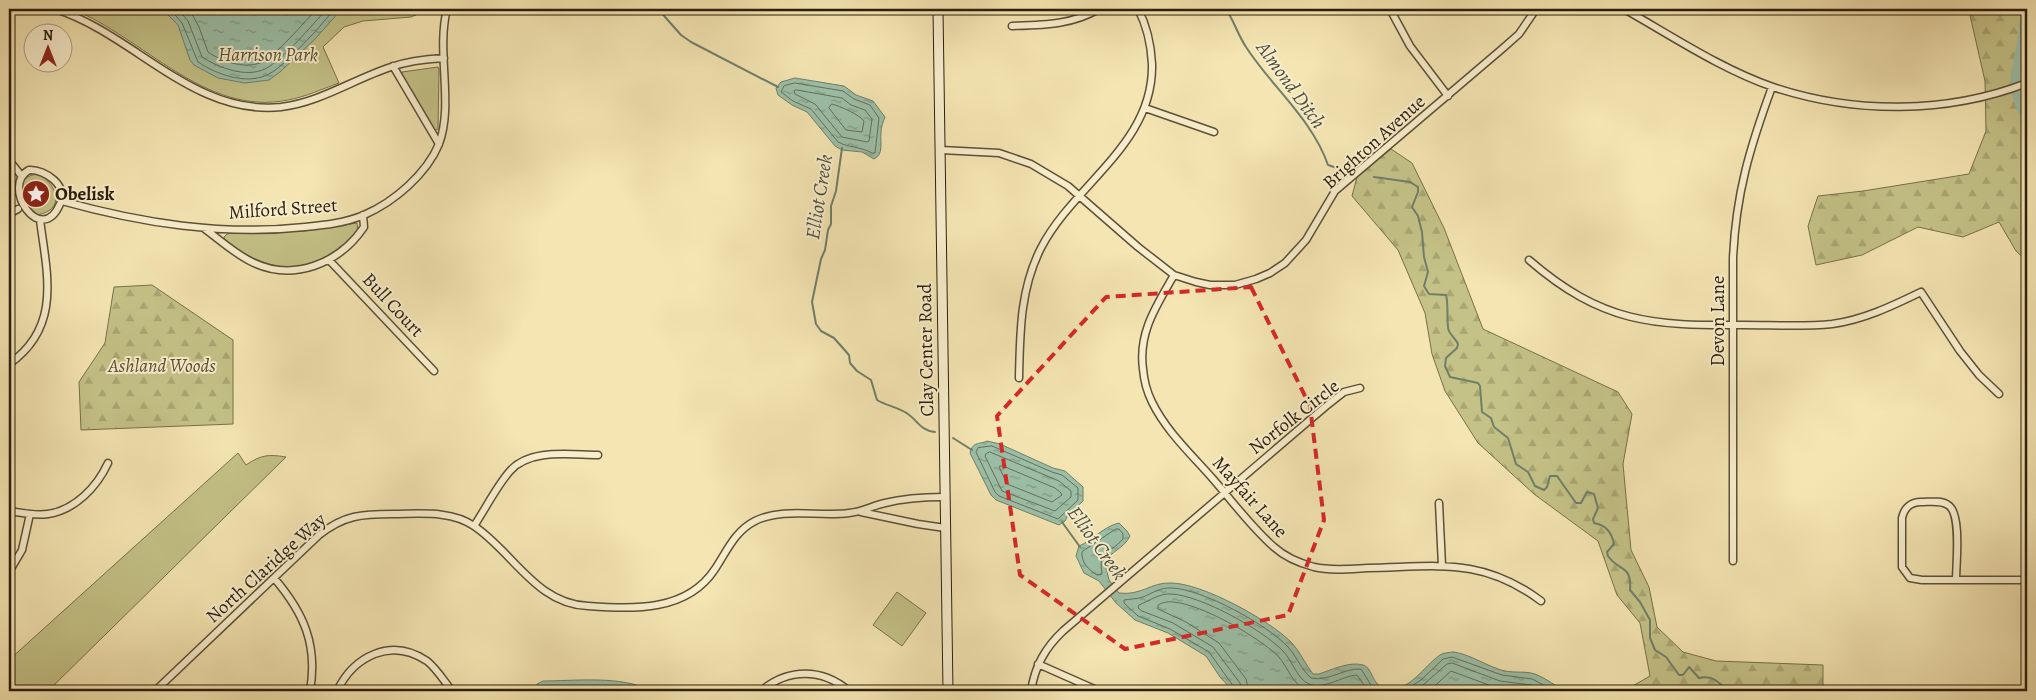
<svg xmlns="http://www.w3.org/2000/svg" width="2036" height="700" font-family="Alegreya,serif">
<defs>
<pattern id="forest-firs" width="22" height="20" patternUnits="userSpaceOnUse" patternTransform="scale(1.25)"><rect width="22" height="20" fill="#c4c287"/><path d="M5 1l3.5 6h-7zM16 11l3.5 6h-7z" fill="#a9a673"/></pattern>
<pattern id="water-ripples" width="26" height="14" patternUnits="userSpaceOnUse" patternTransform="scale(1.25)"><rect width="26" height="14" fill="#9cc0a8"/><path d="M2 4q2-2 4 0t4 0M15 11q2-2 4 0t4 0" fill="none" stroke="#7f9b87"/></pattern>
</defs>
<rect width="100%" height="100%" fill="#f4e5b2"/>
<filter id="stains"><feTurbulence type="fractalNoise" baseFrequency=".004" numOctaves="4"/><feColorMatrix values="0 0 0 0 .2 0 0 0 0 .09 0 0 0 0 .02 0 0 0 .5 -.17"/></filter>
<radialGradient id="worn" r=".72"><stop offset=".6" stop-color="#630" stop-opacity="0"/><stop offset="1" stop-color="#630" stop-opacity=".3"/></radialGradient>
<path fill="#c4c287" stroke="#78704a" d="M72,9H430L411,17L363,21L344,27L323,47L339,83C322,89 305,97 288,100C205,117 143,37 72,9Z
M438,67L439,70L438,129L434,131L403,77L402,72Z
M38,174C58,184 66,211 36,215C24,208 17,203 16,188C23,180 27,175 38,174Z
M357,223L358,231C312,276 277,278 225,241L224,237L227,234L232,233L304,231Z
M238,453L246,465C261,455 268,454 286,457L48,691H9V660Z
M897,592L926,613L902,646L873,625Z"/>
<path fill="url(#forest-firs)" stroke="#78704a" d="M1966,9H2027V261L2016,251L1999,222L1963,237L1918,227L1862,255L1816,265L1808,226L1818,196L1863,191L1969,174L1986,131L1985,81L1969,11Z
M1391,149L1412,163L1444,228L1483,329L1618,392L1632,414L1623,464L1631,550L1649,587L1657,627L1683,652L1716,661L1823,665V691H1624L1650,676L1640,623L1617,595L1598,541L1534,494L1478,443L1445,391L1432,354L1425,313L1398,250L1352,196L1357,177Z
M152,285L233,340V424L81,430L79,382L105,343L114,287Z"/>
<path fill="url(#water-ripples)" stroke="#6f7f6a" d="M162,9H348L338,13L316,38L280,72L269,80L245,83L218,78L194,65L190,60L178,25Z
M795,78L844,86L856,95L873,101L885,117C883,122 881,127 881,133C880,143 884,154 874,159L862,152L842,150L835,146L807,112L792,105L778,95L776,88L781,82Z
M987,441L1000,444L1053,468L1065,471L1083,487V501L1068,515L1065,521L1059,525L996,500L991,495L970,453C973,441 978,445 987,441Z
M1119,523L1127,531L1130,536C1124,549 1110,551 1105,563L1109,580L1119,593C1141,596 1151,582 1171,583C1202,583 1269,620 1291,642C1300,651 1305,664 1313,674H1319C1331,670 1350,661 1363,665C1374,668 1371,689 1390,689C1412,689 1423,667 1440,655C1443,653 1450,652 1454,652C1472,655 1488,667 1505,671C1515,673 1526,671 1535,674C1546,678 1555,686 1565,691H1233L1220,677L1206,656L1168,633L1135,620L1116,603L1099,581L1084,573L1076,556L1079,546C1092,541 1104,526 1119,523Z
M543,681C573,681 624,675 650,691H536L537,684Z"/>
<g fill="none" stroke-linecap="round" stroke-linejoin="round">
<path stroke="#646f5a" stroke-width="1" d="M170,9L182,23L198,62C216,74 245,85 267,75C282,68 301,46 313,34C321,26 327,16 336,9
M178,9L188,21L202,57C219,68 246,78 265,69C284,59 312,25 327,9
M189,9L199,27L208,52C221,61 243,69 260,63C275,57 305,21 317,9
M795,83L843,91L854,99L870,105L879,118L875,153H872C859,146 849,148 838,142L811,109L793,101L781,92L784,86Z
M797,90L842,98L851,105L865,110L872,119L869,141L867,142L842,137L815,104L795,94L794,91Z
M832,104C840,106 860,115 864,121L862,132L846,130L829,108Z
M992,446L1052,472L1062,475L1078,488V500L1058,519L999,496L995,492L976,452L978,448Z
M990,452L1059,481L1071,491V497L1055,511L1002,491L985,456L986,454Z
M1000,466H1003L1055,488L1061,493L1062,495L1052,502L1007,484L1000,469Z
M1116,529H1119L1123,534V539C1109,555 1098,549 1102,574L1097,575C1089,570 1081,563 1082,552Z
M541,691V687L544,686L613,687L637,691
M1235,691L1234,687L1209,652L1170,629L1138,616L1124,603V600C1130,599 1137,599 1143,597C1152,593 1162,587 1172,588C1202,589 1268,625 1288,647C1297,657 1301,669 1311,678C1328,682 1344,668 1361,669L1371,685L1379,691
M1242,691L1240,683L1213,647L1173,623L1142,611L1138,608L1139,605C1149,601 1160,593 1171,594C1200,595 1263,630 1283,651C1292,660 1297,679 1309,684C1324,690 1342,676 1357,675L1368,691
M1249,691L1246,679L1219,643L1186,622L1158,609V605C1162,603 1167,601 1173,602C1201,604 1257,636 1278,656C1288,667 1292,684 1307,691
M1404,691L1421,680L1443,659L1452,657L1502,675L1532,679L1555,691
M1416,691L1447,664L1452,663L1500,681L1531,685L1543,691
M1429,691L1451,671L1497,688L1516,691"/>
<path stroke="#6f7f6a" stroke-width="2" d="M658,9L681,35L691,42L778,87
M1226,9C1234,21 1238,35 1246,47C1271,86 1312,119 1328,165L1340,169
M842,148L836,191L831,206V224L828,230L825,250L821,259L812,302L816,324L821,331L834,338L849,355L850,363L857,371L871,380L877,400C887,406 898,407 908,414C918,421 921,431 935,432
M1374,177L1410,182L1418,187V192L1412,207L1418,216L1422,232L1424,257L1428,272L1424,286L1429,294L1446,295C1449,305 1446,326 1449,331C1451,336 1456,339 1458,344L1457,348L1446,358L1445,366L1450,377L1478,383L1480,386L1482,412L1491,418L1494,427L1508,438L1516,464L1528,472L1535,486L1544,490L1547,487L1550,476H1557L1576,503H1581L1587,492L1594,494L1598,508L1593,519L1594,523C1606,525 1612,533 1614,544L1607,552L1608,556C1619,572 1632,564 1630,590L1640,602L1650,620V638L1655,650L1666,657L1679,675H1683L1689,667L1699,678C1711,675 1717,681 1725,688L1738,687L1752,691
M953,438L972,450
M1062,522L1080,547"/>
<path stroke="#9cc0a8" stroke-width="12" d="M2027,15C2024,23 2026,29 2024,37C2019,71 2008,83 2027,116"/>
<defs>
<path id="street" d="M55,9C134,34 193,116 281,107C321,102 354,79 391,67C408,61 426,59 444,58
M1390,9L1410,46L1448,96
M1624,9C1672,36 1721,69 1773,87C1854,114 1947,114 2027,83
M1012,26C1044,25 1071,25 1099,9
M393,66L439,144
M1145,108L1214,132
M941,150L999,153L1031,164L1068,186L1138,247L1174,275L1196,282L1210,285H1235L1256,279L1270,273L1285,263L1306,240L1335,191L1502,49L1519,34L1536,9
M9,160L20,174
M29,170C45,169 69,186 60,204C41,248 0,186 29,170Z
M62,201C141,223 222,236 305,227C325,225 345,223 364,215C380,208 395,198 408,186C422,173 432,161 439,144C454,104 436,52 447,9
M9,214L18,209
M205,229C220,240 235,254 252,262C293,282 339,264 364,227L363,215
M329,260L434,371
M1529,260C1602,323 1652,326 1744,325C1773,325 1803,327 1832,324C1863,320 1892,306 1921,292L1960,351L1979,375L1999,394
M1174,275C1157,305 1138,332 1143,369C1144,381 1147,392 1152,402C1166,431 1192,455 1213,479C1233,502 1251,527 1274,547C1285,557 1299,563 1314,567C1331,571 1350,569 1367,568C1436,567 1481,556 1541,601
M9,364C62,327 47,274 40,220
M1019,378C1020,333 1020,289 1041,248C1074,184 1154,144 1152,64C1151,44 1147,26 1138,9
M1439,503L1442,566
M9,511C22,513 35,516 48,514C75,510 97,487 108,463
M861,512L918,524L945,528
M474,526C486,508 496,487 510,471C530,448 571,455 598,455
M1733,561V258C1736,193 1750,147 1772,87
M9,572L22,550L30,514
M274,578C304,613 318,645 310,691
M1956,580C1956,564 1962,513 1948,505C1941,500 1930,502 1921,502C1911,502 1904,508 1902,518V567L1910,578L1922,580H2027
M1038,664L1099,691
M155,691L319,535C344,515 362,514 393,514C419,514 451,510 474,526C513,552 536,604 588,606C634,609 687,612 715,569C727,551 735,531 755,521C783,507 819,517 849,513C862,512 872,506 885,503C905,498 924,497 944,497
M337,691C354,656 391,637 427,661C437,669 444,681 452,691
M761,691C788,668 822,668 849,691
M1031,691C1035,666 1045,648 1063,631L1325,407L1344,392L1360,388"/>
<path id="secondary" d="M938,9L948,691"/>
</defs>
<use href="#street" stroke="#5d5036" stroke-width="9"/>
<use href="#secondary" stroke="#2b1e0c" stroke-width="11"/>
<use href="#street" stroke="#f8eecd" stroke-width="6"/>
<use href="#secondary" stroke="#f8eecd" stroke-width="9"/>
</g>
<path fill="none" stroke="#d62828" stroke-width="4" stroke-dasharray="10 6" stroke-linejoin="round" d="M1251,287L1310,406L1324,520L1288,615L1125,649L1020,575L997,416L1106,297Z"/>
<defs>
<symbol id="sight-disc" viewBox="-11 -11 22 22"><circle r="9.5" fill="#8f2418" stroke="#f8eecd"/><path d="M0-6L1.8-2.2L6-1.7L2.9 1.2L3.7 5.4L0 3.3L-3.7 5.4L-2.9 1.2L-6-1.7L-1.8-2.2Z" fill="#fff"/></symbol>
</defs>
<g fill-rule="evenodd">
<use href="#sight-disc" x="20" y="178" width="32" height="32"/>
</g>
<g text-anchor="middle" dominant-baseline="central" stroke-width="4" stroke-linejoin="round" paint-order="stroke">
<g font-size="19" font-style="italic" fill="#594f31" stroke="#f8eecd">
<text x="268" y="55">Harrison Park</text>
<text x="162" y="366">Ashland Woods</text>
</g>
<g font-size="19" fill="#2b1e0c" stroke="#f8eecd">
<text transform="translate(1374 142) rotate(-42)">Brighton Avenue</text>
<text transform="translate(283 209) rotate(-4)">Milford Street</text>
<text transform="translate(393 305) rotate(47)">Bull Court</text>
<text transform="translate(1718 321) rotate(-90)">Devon Lane</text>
<text transform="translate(926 350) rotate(-91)">Clay Center Road</text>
<text transform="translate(1294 417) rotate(-38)">Norfolk Circle</text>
<text transform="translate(1250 497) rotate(48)">Mayfair Lane</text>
<text transform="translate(266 568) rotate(-42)">North Claridge Way</text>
</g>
<g font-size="19" font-weight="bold" fill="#2b1e0c" stroke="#f8eecd" text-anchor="start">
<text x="55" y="194">Obelisk</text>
</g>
<g font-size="20" font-style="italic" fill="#4d4f3b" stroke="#f8eecd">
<text transform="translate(1291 85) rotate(54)">Almond Ditch</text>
<text transform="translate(819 197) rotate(-81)">Elliot Creek</text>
<text transform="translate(1097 543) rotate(54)">Elliot Creek</text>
</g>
</g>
<rect width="2036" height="700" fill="none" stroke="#f4e5b2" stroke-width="30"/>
<rect x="10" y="10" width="2016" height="680" fill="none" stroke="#2b1e0c" stroke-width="2.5"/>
<rect x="15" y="15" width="2006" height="670" fill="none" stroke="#2b1e0c"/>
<g transform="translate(48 48)"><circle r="24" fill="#f8eecd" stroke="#a69b80"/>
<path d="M0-4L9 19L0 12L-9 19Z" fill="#8f2418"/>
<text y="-8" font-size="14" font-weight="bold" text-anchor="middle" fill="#2b1e0c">N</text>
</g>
<rect width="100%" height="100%" filter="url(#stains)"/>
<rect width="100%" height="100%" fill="url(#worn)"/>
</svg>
